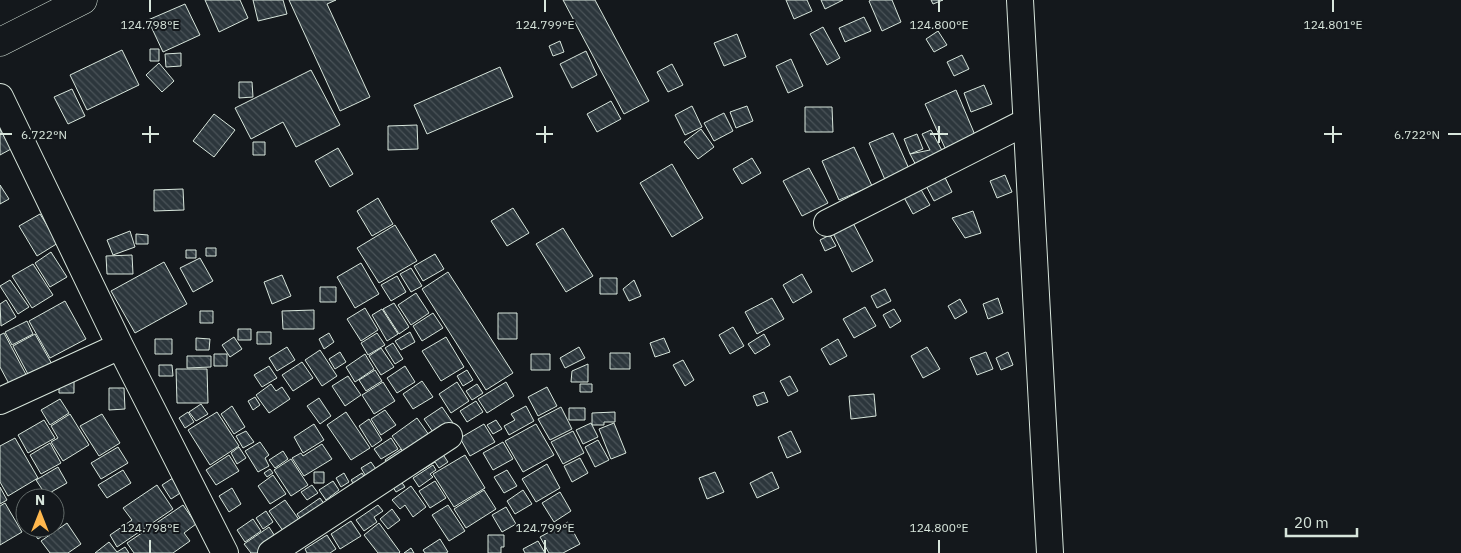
<svg xmlns="http://www.w3.org/2000/svg" width="1461" height="553" font-family="'IBM Plex Sans',sans-serif">
<defs>
<pattern id="building-back-hatch" width="6" height="6" patternUnits="userSpaceOnUse" patternTransform="scale(1.25)"><rect width="6" height="6" fill="#2c363c"/><path d="M-1 5l2 2M0 0l6 6M5-1l2 2" fill="none" stroke="#4a5358"/></pattern>
</defs>
<rect width="100%" height="100%" fill="#14181c"/>
<path fill="url(#building-back-hatch)" stroke="#d8e6dc" d="M205,0H240L248,18L219,32Z
M253,0H283L287,14L258,21Z
M289,0H336L327,4L370,97L340,111Z
M563,0H595L649,101L624,114Z
M786,0H807L812,11L794,19Z
M821,0H843L825,9Z
M871,0H892L901,22L882,31L869,1Z
M931,0H943L933,4Z
M185,4L200,35L163,52L148,20Z
M864,17L871,31L845,42L839,28Z
M823,27L840,58L827,65L810,34Z
M938,31L947,45L934,52L926,39Z
M737,34L746,57L724,66L714,43Z
M560,41L564,52L553,56L549,46Z
M150,49H159V61H150Z
M122,50L139,85L87,110L70,75Z
M586,51L597,75L572,88L560,64Z
M181,53V66L166,67L165,54Z
M962,55L969,69L954,76L947,62Z
M791,59L803,86L788,93L776,66Z
M159,63L174,81L162,92L146,75Z
M672,64L683,85L668,92L657,72Z
M500,67L513,97L427,134L414,105Z
M311,70L340,125L296,147L283,122L251,139L235,108Z
M239,82H252L253,97L239,98Z
M984,85L992,104L971,112L964,93Z
M72,89L85,116L68,124L54,97Z
M956,90L975,135L945,148L925,104Z
M611,101L621,119L597,132L587,114Z
M692,106L702,127L685,135L675,115Z
M747,106L753,121L736,128L730,112Z
M805,107H832L833,132H805Z
M724,113L733,131L714,141L704,123Z
M214,114L235,130L214,157L193,141Z
M417,125L418,149L388,150V126Z
M0,129L11,149L0,155Z
M701,129L714,147L698,159L684,142Z
M931,130L946,158L919,171L910,154L930,150L922,134Z
M893,133L910,171L886,182L869,143Z
M917,134L923,149L910,154L904,139Z
M253,142H265V155H253Z
M854,147L872,186L839,200L822,161Z
M338,148L353,174L330,187L315,161Z
M752,158L761,173L742,184L733,169Z
M672,164L703,218L672,237L640,183Z
M809,168L828,203L802,216L783,181Z
M941,169L952,192L934,201L922,178Z
M1005,175L1012,192L997,198L990,181Z
M916,181L930,205L913,214L900,190Z
M0,185L9,199L0,204Z
M183,189L184,210L154,211V190Z
M378,198L393,224L372,236L357,211Z
M513,208L529,233L507,246L491,221Z
M973,211L981,233L965,238L952,218Z
M40,214L58,243L37,256L19,226Z
M852,221L873,261L852,272L832,231Z
M395,225L417,261L379,283L357,248Z
M563,228L593,276L566,292L536,244Z
M130,231L135,247L113,255L107,240Z
M136,234L148,235V244H136Z
M830,235L836,246L825,251L820,240Z
M206,248H216V256H206Z
M186,250H196V258H186Z
M51,252L67,277L50,287L35,263Z
M435,254L444,269L423,281L414,266Z
M132,255L133,274H107L106,256Z
M200,258L213,281L193,292L180,268Z
M164,262L187,304L135,333L111,291Z
M361,263L379,294L355,308L337,277Z
M33,264L53,295L32,308L12,276Z
M411,268L422,286L411,292L400,274Z
M448,272L513,373L486,390L422,289Z
M802,274L812,292L793,303L783,285Z
M282,275L291,296L272,304L264,282Z
M397,276L406,292L391,301L381,285Z
M600,278H617V294H600Z
M10,280L29,307L18,314L0,286Z
M634,280L641,296L629,301L623,289Z
M320,287H336V302H320Z
M885,289L891,301L877,308L871,296Z
M416,293L429,313L411,325L398,305Z
M772,298L784,319L757,334L745,312Z
M998,298L1003,313L988,319L983,304Z
M960,299L967,312L955,319L948,306Z
M6,300L16,317L1,326L0,304Z
M65,301L86,339L50,358L29,321Z
M394,303L409,327L399,334L383,309Z
M865,307L876,326L854,338L843,319Z
M365,308L378,330L361,341L347,319Z
M382,309L398,334L387,341L372,315Z
M894,309L901,321L890,328L883,315Z
M314,310V329H283L282,311Z
M200,311H213V323H200Z
M433,313L443,328L422,341L413,326Z
M498,313H517V339H498Z
M27,321L33,334L12,345L5,332Z
M733,327L744,346L730,354L719,335Z
M238,329H251V340H238Z
M257,332H271V344H257Z
M410,332L415,342L401,350L395,341Z
M4,333L31,384L14,393L0,367V335Z
M329,333L334,342L324,349L319,339Z
M377,333L385,345L368,355L361,343Z
M35,334L53,366L30,378L13,346Z
M764,334L770,345L755,354L748,344Z
M234,337L242,349L230,357L222,345Z
M446,337L464,367L441,381L422,351Z
M196,338L210,339L209,350H196Z
M664,338L670,352L655,357L650,343Z
M155,339H172V354H155Z
M838,339L847,356L830,365L821,349Z
M393,343L403,359L395,364L385,348Z
M287,347L295,360L277,371L269,358Z
M579,347L585,358L565,368L560,358Z
M927,347L940,369L923,378L911,356Z
M381,348L394,367L381,375L369,356Z
M320,350L337,376L322,386L305,360Z
M340,352L346,362L335,369L329,359Z
M986,352L993,369L977,375L970,358Z
M1008,352L1013,365L1001,370L996,358Z
M610,353H630V369H610Z
M214,354H227V366H214Z
M365,354L374,369L355,382L346,367Z
M531,354H550V370H531Z
M187,356H211V367L187,368Z
M683,360L694,380L685,386L673,365Z
M302,362L313,378L293,391L282,375Z
M588,364V382H571L572,371Z
M159,365H172L173,376H159Z
M269,366L277,378L262,387L254,375Z
M405,366L415,382L397,393L387,378Z
M176,369H207L208,403H177Z
M375,370L382,381L366,391L359,380Z
M467,370L473,380L463,386L457,376Z
M348,376L361,395L345,406L332,386Z
M790,376L798,391L788,396L780,381Z
M59,380H74V393H59Z
M422,381L433,397L413,409L403,394Z
M383,382L395,401L374,414L362,395Z
M457,382L469,401L451,413L439,394Z
M506,382L514,396L487,413L478,399Z
M271,384L276,391L282,387L290,399L269,413L256,395Z
M477,384L483,393L472,400L466,391Z
M580,384H592V392H580Z
M547,387L557,406L538,416L528,397Z
M109,388H124L125,409L109,410Z
M764,392L768,402L757,406L753,396Z
M874,394L876,416L851,419L849,396Z
M255,397L260,405L253,410L248,401Z
M319,398L331,416L320,424L307,406Z
M60,399L69,413L50,425L41,410Z
M476,401L483,412L467,422L460,411Z
M201,404L208,414L196,421L189,412Z
M232,406L245,427L234,434L221,414Z
M526,406L534,421L509,435L504,426L515,420L511,414Z
M442,407L453,423L435,435L424,419Z
M561,407L572,429L550,440L538,419Z
M569,408H585V420H569Z
M385,410L396,425L381,435L371,419Z
M188,412L194,422L185,428L179,418Z
M217,412L239,446L210,465L188,430Z
M346,412L370,448L351,460L327,425Z
M615,412V422H604V425H592V413Z
M70,414L89,445L63,461L51,442L58,438L51,426Z
M102,414L120,443L99,456L80,426Z
M417,418L434,442L409,460L392,436Z
M369,419L382,440L372,447L359,426Z
M44,420L55,438L28,453L18,435Z
M496,420L502,429L493,434L487,425Z
M591,423L598,437L583,444L576,430Z
M614,423L626,453L611,459L599,429Z
M314,424L324,440L303,453L294,437Z
M484,424L495,442L470,456L460,438Z
M536,424L554,455L523,472L505,441Z
M246,431L254,442L243,448L236,436Z
M573,431L584,453L563,464L551,442Z
M791,431L801,452L787,458L778,437Z
M15,438L38,478L8,496L0,482V446Z
M391,438L398,449L381,459L374,449Z
M598,440L609,460L595,467L585,447Z
M260,442L269,455L265,458L269,466L258,472L245,451Z
M503,442L513,459L493,470L483,453Z
M50,443L61,463L41,474L30,455Z
M322,444L332,459L304,476L292,458L301,453L303,456Z
M118,447L128,463L101,479L91,463Z
M239,447L246,458L237,464L231,453Z
M438,447L448,462L439,468L435,462L422,470L416,461Z
M401,449L408,459L392,470L385,460Z
M283,451L288,459L275,468L269,460Z
M229,455L239,471L216,485L206,470Z
M465,455L485,488L454,507L433,474Z
M580,458L588,473L572,482L564,466Z
M291,459L308,485L291,496L274,470Z
M371,462L382,478L371,485L361,468Z
M547,464L560,488L536,502L522,479Z
M433,465L436,470L430,474L433,477L419,487L413,478Z
M58,467L67,483L46,495L36,480Z
M270,469L273,473L267,477L264,473Z
M123,470L131,483L107,498L98,485Z
M507,470L517,486L504,493L494,477Z
M314,472H324V483H314Z
M715,472L724,492L707,499L699,478Z
M772,472L779,488L757,498L750,483Z
M344,473L349,482L341,487L336,478Z
M362,473L370,486L360,493L351,480Z
M396,474L405,487L396,492L388,479Z
M273,475L286,494L270,504L258,486Z
M176,476L185,490L171,499L162,485Z
M333,481L339,490L326,500L319,490Z
M435,481L446,498L430,508L419,491Z
M157,485L173,509L117,547L110,535L132,520L123,508Z
M312,485L318,493L307,500L301,492Z
M411,486L426,507L413,517L405,505L400,509L392,500Z
M0,487L7,500L0,504Z
M232,488L241,504L229,512L219,496Z
M484,490L496,509L466,528L454,509Z
M523,490L532,504L515,514L507,501Z
M41,492L45,498H33Z
M560,492L571,511L554,522L542,503Z
M320,498L330,512L307,528L297,514Z
M285,500L302,524L286,535L269,511Z
M5,503L22,532L0,545V506Z
M25,503V521L17,509Z
M183,505L196,524L184,533L190,541L173,553H134L127,543Z
M378,505L383,511L374,517L377,522L364,531L356,520Z
M448,505L465,531L449,541L432,515Z
M506,507L516,524L502,532L492,515Z
M392,509L400,520L388,529L380,519Z
M266,511L273,522L263,529L256,518Z
M55,513L62,522L55,527Z
M253,519L261,531L245,542L237,530Z
M351,521L361,536L340,549L331,534Z
M568,522L580,544L563,553H549L540,537Z
M67,523L81,544L68,553H50L41,541Z
M379,523L400,552L399,553H378L364,535Z
M269,527L280,544L267,553H251L244,544Z
M30,528H54L38,539Z
M327,535L336,549L330,553H307L305,549Z
M488,535H504V547H501V553H488Z
M440,539L448,552L446,553H425L423,550Z
M538,541L545,553H525L523,549Z
M109,542L117,552L125,547L129,553H95Z
M411,548L414,553H404Z"/>
<g fill="none" stroke-linecap="round" stroke-linejoin="round">
<defs>
<path id="minor" d="M1020,0L1050,553
M0,97L120,346L225,553
M827,223L1026,122
M0,401L120,346
M271,553L449,436"/>
<path id="highway" d="M0,42L83,0"/>
</defs>
<use href="#minor" stroke="#d8e6dc" stroke-width="28"/>
<use href="#highway" stroke="#d8e6dc" stroke-width="29"/>
<use href="#minor" stroke="#14181c" stroke-width="26"/>
<use href="#highway" stroke="#14181c" stroke-width="28"/>
</g>
<path fill="none" stroke="#d8e6dc" stroke-width="2" d="M150,0V12M545,0V12M939,0V12M1333,0V12M150,126V143M545,126V143M939,126V143M1333,126V143M0,134H12M142,134H159M536,134H553M930,134H948M1324,134H1342M1448,134H1461M150,540V553M545,540V553M939,540V553"/>
<g font-size="12" text-anchor="middle" fill="#d8e6dc" stroke="#14181c" stroke-width="4" stroke-linejoin="round" paint-order="stroke">
<text x="150" y="29">124.798°E</text>
<text x="545" y="29">124.799°E</text>
<text x="939" y="29">124.800°E</text>
<text x="1333" y="29">124.801°E</text>
<text x="44" y="139">6.722°N</text>
<text x="1417" y="139">6.722°N</text>
<text x="150" y="532">124.798°E</text>
<text x="545" y="532">124.799°E</text>
<text x="939" y="532">124.800°E</text>
</g>
<g transform="translate(40 513)"><circle r="24" fill="#14181c" stroke="#626a69"/>
<path d="M0-4L9 19L0 12L-9 19Z" fill="#ffb74d"/>
<text y="-8" font-size="14" font-weight="bold" text-anchor="middle" fill="#d8e6dc">N</text>
</g>
<path d="M1286 528v8h71v-8" fill="none" stroke="#d8e6dc" stroke-width="2.5"/>
<text x="1294" y="528" font-size="15" fill="#d8e6dc" stroke="#14181c" stroke-width="4" paint-order="stroke">20 m</text>
</svg>
